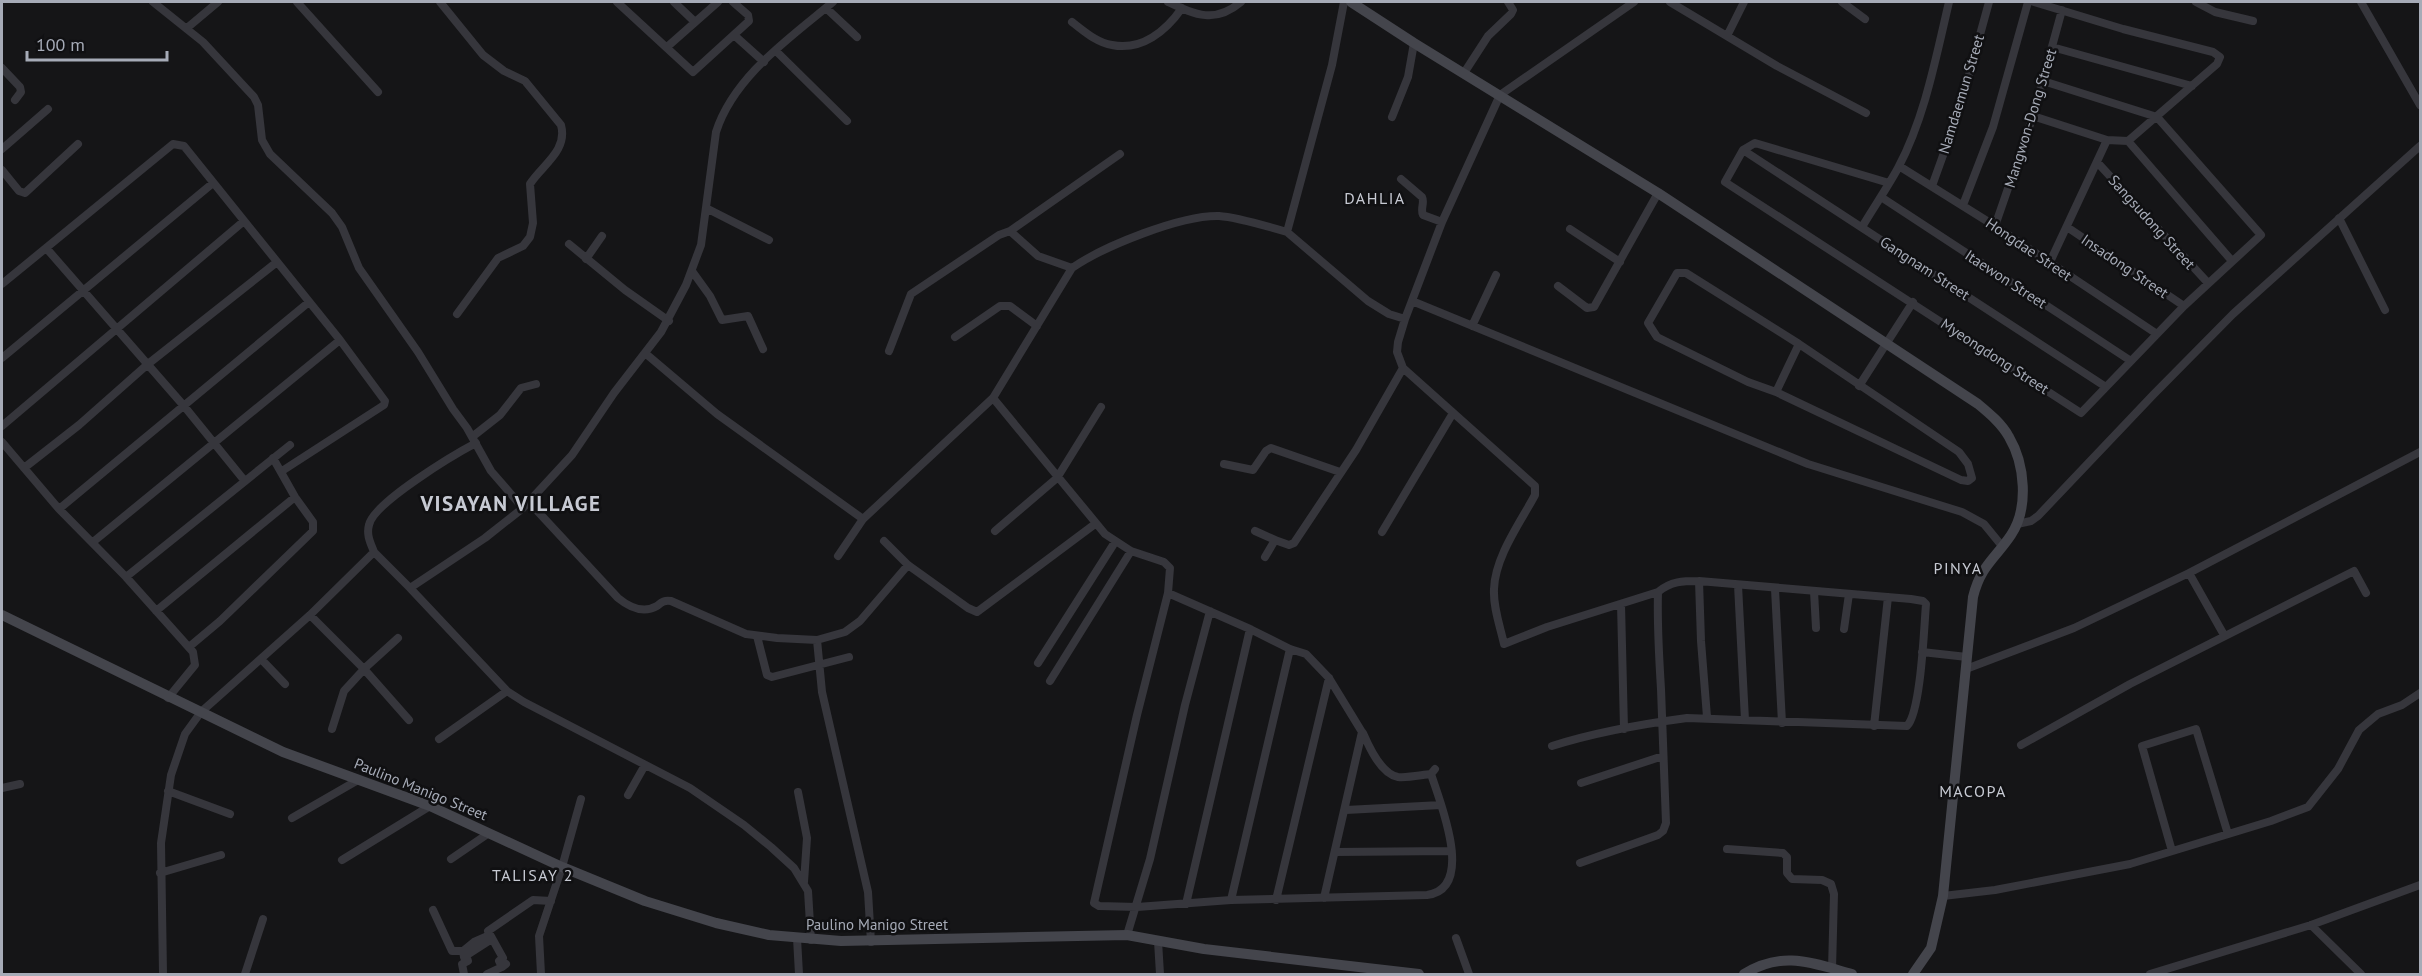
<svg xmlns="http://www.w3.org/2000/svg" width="2422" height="976" font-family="'PT Sans',sans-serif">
<rect width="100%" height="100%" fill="#151517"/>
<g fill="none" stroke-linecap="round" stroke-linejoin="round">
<path stroke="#36363c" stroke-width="8" d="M153,2L203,42L254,97L258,105L262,140L270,154L332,213L342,227L359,268L418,352L453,409L467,428L491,471L523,508
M297,2L378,92
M440,2L483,55L504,71L525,81L561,125C568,151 542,165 530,184L533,223L530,237L523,246L498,258L457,314
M617,2L693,72L749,21L748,15L733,2
M674,2L695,22
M1168,2C1196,15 1215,24 1241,2
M1634,2L1500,95L1442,222L1405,319L1398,342L1397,352L1403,368L1535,486V495C1520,523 1495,557 1494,589C1493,607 1500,626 1504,644L1547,627L1658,592
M1670,2L1777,66L1866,113
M1842,2L1865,19
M2196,2L2215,12L2253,21
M2361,2L2420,105
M826,8L857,37
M1072,22C1084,31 1097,43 1112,45C1142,51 1166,31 1182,8
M187,28L218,2
M734,35L764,62
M1727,36L1744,2
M667,47L718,2
M2052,47L2192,86
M776,51L847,121
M2,68L20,87L21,92L15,100
M1464,73L1488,36L1511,14L1513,10L1508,2
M2033,116L2107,140L2128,141L2217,64L2220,57L2213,52L2123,29L2034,2
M1392,117L1408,77L1414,43
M2128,141L2232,261
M2,149L48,109
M1743,150L2106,387
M2097,162L2208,283
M1899,166L1995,226L2157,334
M2,170L19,191L25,193L78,144
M1401,179L1422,197C1425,203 1420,208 1423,215L1442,222
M1889,183L1755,143L1743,150L1725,182L2081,413L2184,306L2261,235L2157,117L2043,81
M1932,186L1959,111L1989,2
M1881,197L2131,361
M1963,205L1993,127L2028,2
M706,208L769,240
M2339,218L2385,310
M1995,226L2033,116L2062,10
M1862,227C1874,207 1887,188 1898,168C1925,117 1936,57 1949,2
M2067,227L2184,306
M1570,229L1620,262
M1010,231L1120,154
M1287,232L1368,301L1389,314L1405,319
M569,244L625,290L669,321
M47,249L184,406L244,480
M586,259L602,236
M2050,262L2107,140
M692,271L710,296L722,320L748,316L763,349
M1677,273H1686L1799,344L1959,452L1968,464L1972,478L1968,481L1961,480L1776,392L1748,382L1657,337L1648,323Z
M2,284L173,144L184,146L340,340L385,401L384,405L282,471
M1558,286L1587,308L1594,307L1658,193
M1412,301L1808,464L1962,512L1984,524L2002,546
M1472,326L1496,275
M955,337L1000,306H1010L1037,326
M889,351L911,294L999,235L1010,231L1038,256L1072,268
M645,353L717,414L863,519
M2,358L213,183
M1859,386L1913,302
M1776,392L1799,344
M993,398L1105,534L1131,551L1164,562L1170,568L1168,593L1137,715L1094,903L1099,906L1137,907L1231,900L1427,895C1476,889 1440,802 1431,774
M2,426L244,221
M472,437L500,415L521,388L536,384
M2,442L59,509L126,577L193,652L195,665L168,698
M1224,464L1253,470L1266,451L1271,448L1340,472
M24,468L79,425L148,364L277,262
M529,502L618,598C629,607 643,614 657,606C662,602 664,600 671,601L746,634L777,638L817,640
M59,509L309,302
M2017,524L2031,521L2038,516L2153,395L2233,314L2420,146
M995,531L1057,478L1101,407
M1255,531L1275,540
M1382,532L1453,413
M884,541L908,565L968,608L977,612L1095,524
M93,542L340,340
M374,552C371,544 366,535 369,525C373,503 455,454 476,443
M838,556L863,519L993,398L1072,268C1104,246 1181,215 1219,216C1235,217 1270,227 1287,232L1332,65L1344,2
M1265,557L1275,540L1289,545L1294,543L1356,450L1403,368
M2189,573L2224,635
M126,577L290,445
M1699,581L1701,641L1707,717
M1738,585L1745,720
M410,588L507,691L524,702L690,788L744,825L771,847L794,868L808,891L811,940
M1775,589L1782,723
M1814,591L1816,628
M1168,593L1250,629L1290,649L1306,654L1329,678L1362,732L1324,898
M1621,604L1624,729
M156,611L295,497
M310,615L364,669L409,720
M1844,629L1849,594
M757,636L767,675L772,677L849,657
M189,647L220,621L313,531V522L295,497L273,458
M1922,652L1967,657
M261,659L285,684
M1038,663L1115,542
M1966,669L2074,628L2189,573L2420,452
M1050,681L1131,551
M1874,726L1888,597
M332,729L344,691L366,667L398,638
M1363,733C1369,747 1381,774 1398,777C1408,778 1421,775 1431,774L1435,769
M439,739L507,691
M2021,745L2130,684L2354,571L2366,593
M1552,746C1596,732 1642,724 1687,718L1907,726C1921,712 1924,627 1926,604L1923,601L1911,599L1699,581C1683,581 1671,581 1658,592C1657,624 1659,657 1661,689C1663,734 1664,778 1666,823L1663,831L1658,835L1580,863
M1581,783L1663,756
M2,788L20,784
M168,791L230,814
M798,792L807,838L804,882
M628,795L645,765
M1346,810L1441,805
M292,818L358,780
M1727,849L1783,853L1787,857V873L1792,879L1822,880L1831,884L1834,894L1832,969
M2172,851L2142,746L2196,729L2228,834
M1335,852L1451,851
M451,859L489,833
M342,860L430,806
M160,873L221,855
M1943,896L1995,890L2130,864L2271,821L2308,807L2338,769L2359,730L2378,714L2402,705L2420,693
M1231,900L1290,649
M1276,900L1329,678
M1186,904L1250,629
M433,910L452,951H463
M2311,925L2361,974
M490,935L474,942L463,951L464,957L492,939
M1127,935L1150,859L1185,705L1210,611
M797,938L799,974
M1456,938L1469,974
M1158,941L1160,974
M871,942L868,892L822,692L817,640L845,632L860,621L908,565
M506,964L502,967L499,961L503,958L488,931L533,900L551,901
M163,974L161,843L171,775L185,734L201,712L310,615L374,552L410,588L485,538L523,508L572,455L614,393L661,332L686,285L701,245L716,132C734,76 790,38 833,2
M245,974L263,919
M464,974L462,964L468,961L466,955
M487,974L502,967
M541,974L539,936L562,867L581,799
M2150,974L2311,925L2420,885"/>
<path stroke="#44454c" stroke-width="10" d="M1351,2L1414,43L1658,193L1978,404C1990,414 2002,424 2009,437C2025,464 2029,508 2011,535C1995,559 1981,565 1973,597L1943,896L1931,948L1913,974
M2,615L283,752L430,806L562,867L645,901L716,923L769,935L841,941L1127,935L1204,949L1419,974
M1744,974C1783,950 1812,963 1852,974"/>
</g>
<g text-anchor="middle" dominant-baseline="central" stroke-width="5" stroke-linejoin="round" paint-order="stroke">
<g font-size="15" fill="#a6abb7" stroke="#101012">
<text transform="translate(1961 94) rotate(-73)">Namdaemun Street</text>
<text transform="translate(2030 118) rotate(-73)">Mangwon-Dong Street</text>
<text transform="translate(2152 222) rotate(48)">Sangsudong Street</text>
<text transform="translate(2029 249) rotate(34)">Hongdae Street</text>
<text transform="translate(2125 266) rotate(34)">Insadong Street</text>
<text transform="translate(1925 268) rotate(33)">Gangnam Street</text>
<text transform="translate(2006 279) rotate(33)">Itaewon Street</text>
<text transform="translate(1995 356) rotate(33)">Myeongdong Street</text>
<text transform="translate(421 789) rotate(22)">Paulino Manigo Street</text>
<text x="877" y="924">Paulino Manigo Street</text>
</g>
<g font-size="16" letter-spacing="1.5" fill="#c7cad3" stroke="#101012">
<text x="1375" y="198">DAHLIA</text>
<text x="1958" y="568">PINYA</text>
<text x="1973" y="791">MACOPA</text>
<text x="533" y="875">TALISAY 2</text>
</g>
<g font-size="21" font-weight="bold" letter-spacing="1.5" fill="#c7cad3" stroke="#101012">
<text x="511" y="503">VISAYAN VILLAGE</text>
</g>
</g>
<rect width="2422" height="976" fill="none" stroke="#a6abb7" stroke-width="6"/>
<path d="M27 51v9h140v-9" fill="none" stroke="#a6abb7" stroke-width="3"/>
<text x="36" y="51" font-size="18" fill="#a6abb7" stroke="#101012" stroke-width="4.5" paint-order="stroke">100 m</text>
</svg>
